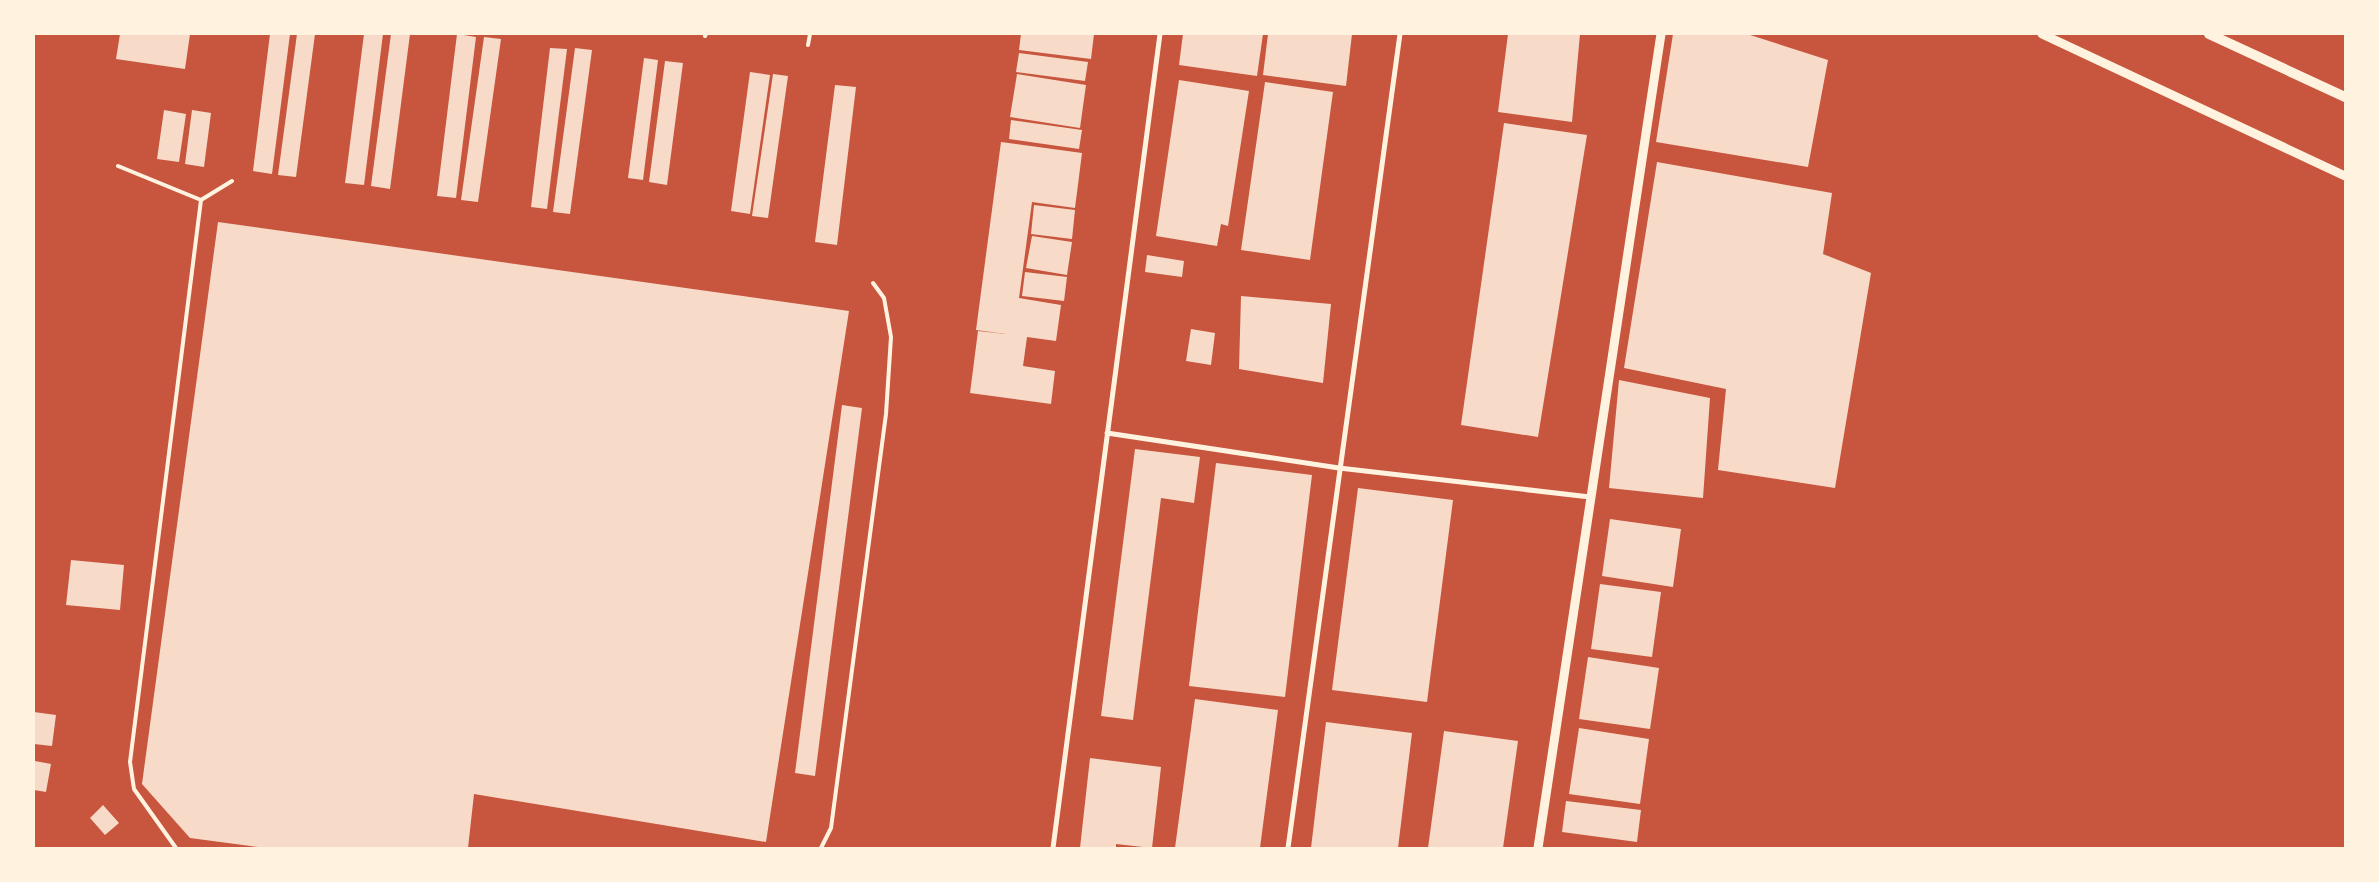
<svg xmlns="http://www.w3.org/2000/svg" width="2379" height="882" font-family="Quicksand,sans-serif">
<rect width="100%" height="100%" fill="#c8553d"/>
<path fill="#f7dbc8" d="M120,34H190L185,69L116,59Z
M270,34H290L272,174L253,171Z
M297,34H315L296,177L278,175Z
M364,34H383L364,185L345,183Z
M391,34H410L390,189L371,186Z
M457,34L476,37L456,198L437,196Z
M1021,34H1094L1091,59L1019,50Z
M1183,34H1263L1257,76L1179,65Z
M1268,34H1352L1346,86L1263,75Z
M1508,34H1580L1572,122L1498,112Z
M1673,34H1747L1828,60L1808,167L1656,142Z
M484,37L501,39L478,202L461,200Z
M550,48L567,49L547,209L531,207Z
M575,48L592,50L570,214L553,212Z
M1019,53L1088,62L1085,81L1016,72Z
M644,58L658,60L643,180L628,178Z
M665,61L683,63L667,185L649,182Z
M750,72L770,75L750,214L731,211Z
M773,74L788,76L768,218L752,216Z
M1017,74L1086,85L1080,128L1010,117Z
M1179,80L1249,91L1228,226L1221,224L1217,246L1156,236Z
M1265,82L1333,92L1310,260L1241,250Z
M835,85L856,87L837,245L815,242Z
M164,110L186,114L179,162L157,159Z
M192,110L211,113L204,167L185,164Z
M1011,120L1082,130L1079,149L1009,139Z
M1504,123L1587,135L1538,437L1461,425Z
M1001,142L1082,153L1075,208L1032,202L1019,298L1061,305L1056,341L1027,337L1023,366L1055,371L1051,404L970,393L978,331L1006,334L976,330Z
M1657,162L1832,193L1823,254L1871,273L1835,488L1718,470L1726,389L1624,368Z
M1034,205L1075,210L1072,239L1031,234Z
M218,222L849,311L766,842L474,794L468,848H266L190,838L142,784Z
M1032,236L1072,242L1067,275L1026,268Z
M1147,255L1184,261L1182,277L1145,272Z
M1025,272L1067,277L1064,301L1022,296Z
M1241,296L1331,304L1323,383L1239,369Z
M1191,329L1215,333L1211,365L1186,361Z
M1619,380L1710,398L1703,498L1609,488Z
M842,405L862,408L815,776L795,773Z
M1135,449L1200,457L1194,503L1161,498L1133,720L1101,716Z
M1216,463L1312,475L1285,697L1189,686Z
M1358,488L1453,500L1427,702L1332,690Z
M1610,519L1681,529L1673,587L1602,576Z
M71,560L124,565L120,610L66,605Z
M1600,584L1661,592L1652,657L1591,649Z
M1588,657L1659,668L1650,729L1579,719Z
M1195,699L1278,710L1260,848H1175Z
M34,712L56,715L52,746L34,744Z
M1326,722L1412,733L1398,848H1311Z
M1579,728L1649,739L1640,804L1569,794Z
M1444,731L1518,741L1503,848H1428Z
M1090,758L1161,767L1152,848L1116,844V848H1080Z
M35,761L51,764L46,792L34,790Z
M1566,801L1641,810L1637,842L1562,832Z
M103,805L119,823L105,835L90,818Z"/>
<g fill="none" stroke-linecap="round" stroke-linejoin="round">
<path stroke="#fff3e0" stroke-width="4" d="M705,36L706,34
M808,45L810,34
M118,166L201,200L232,181
M176,848L134,789L130,762L201,200
M821,848L831,828L886,414L891,337L884,298L873,283"/>
<path stroke="#fff3e0" stroke-width="5" d="M1107,433L1339,468L1590,497
M1053,848L1160,34
M1288,848L1400,34"/>
<path stroke="#fff3e0" stroke-width="9" d="M2042,34L2345,176
M1538,848L1661,34"/>
<path stroke="#fff3e0" stroke-width="10" d="M2209,34L2345,97"/>
</g>
<rect width="2379" height="882" fill="none" stroke="#fff3e0" stroke-width="70"/>
</svg>
